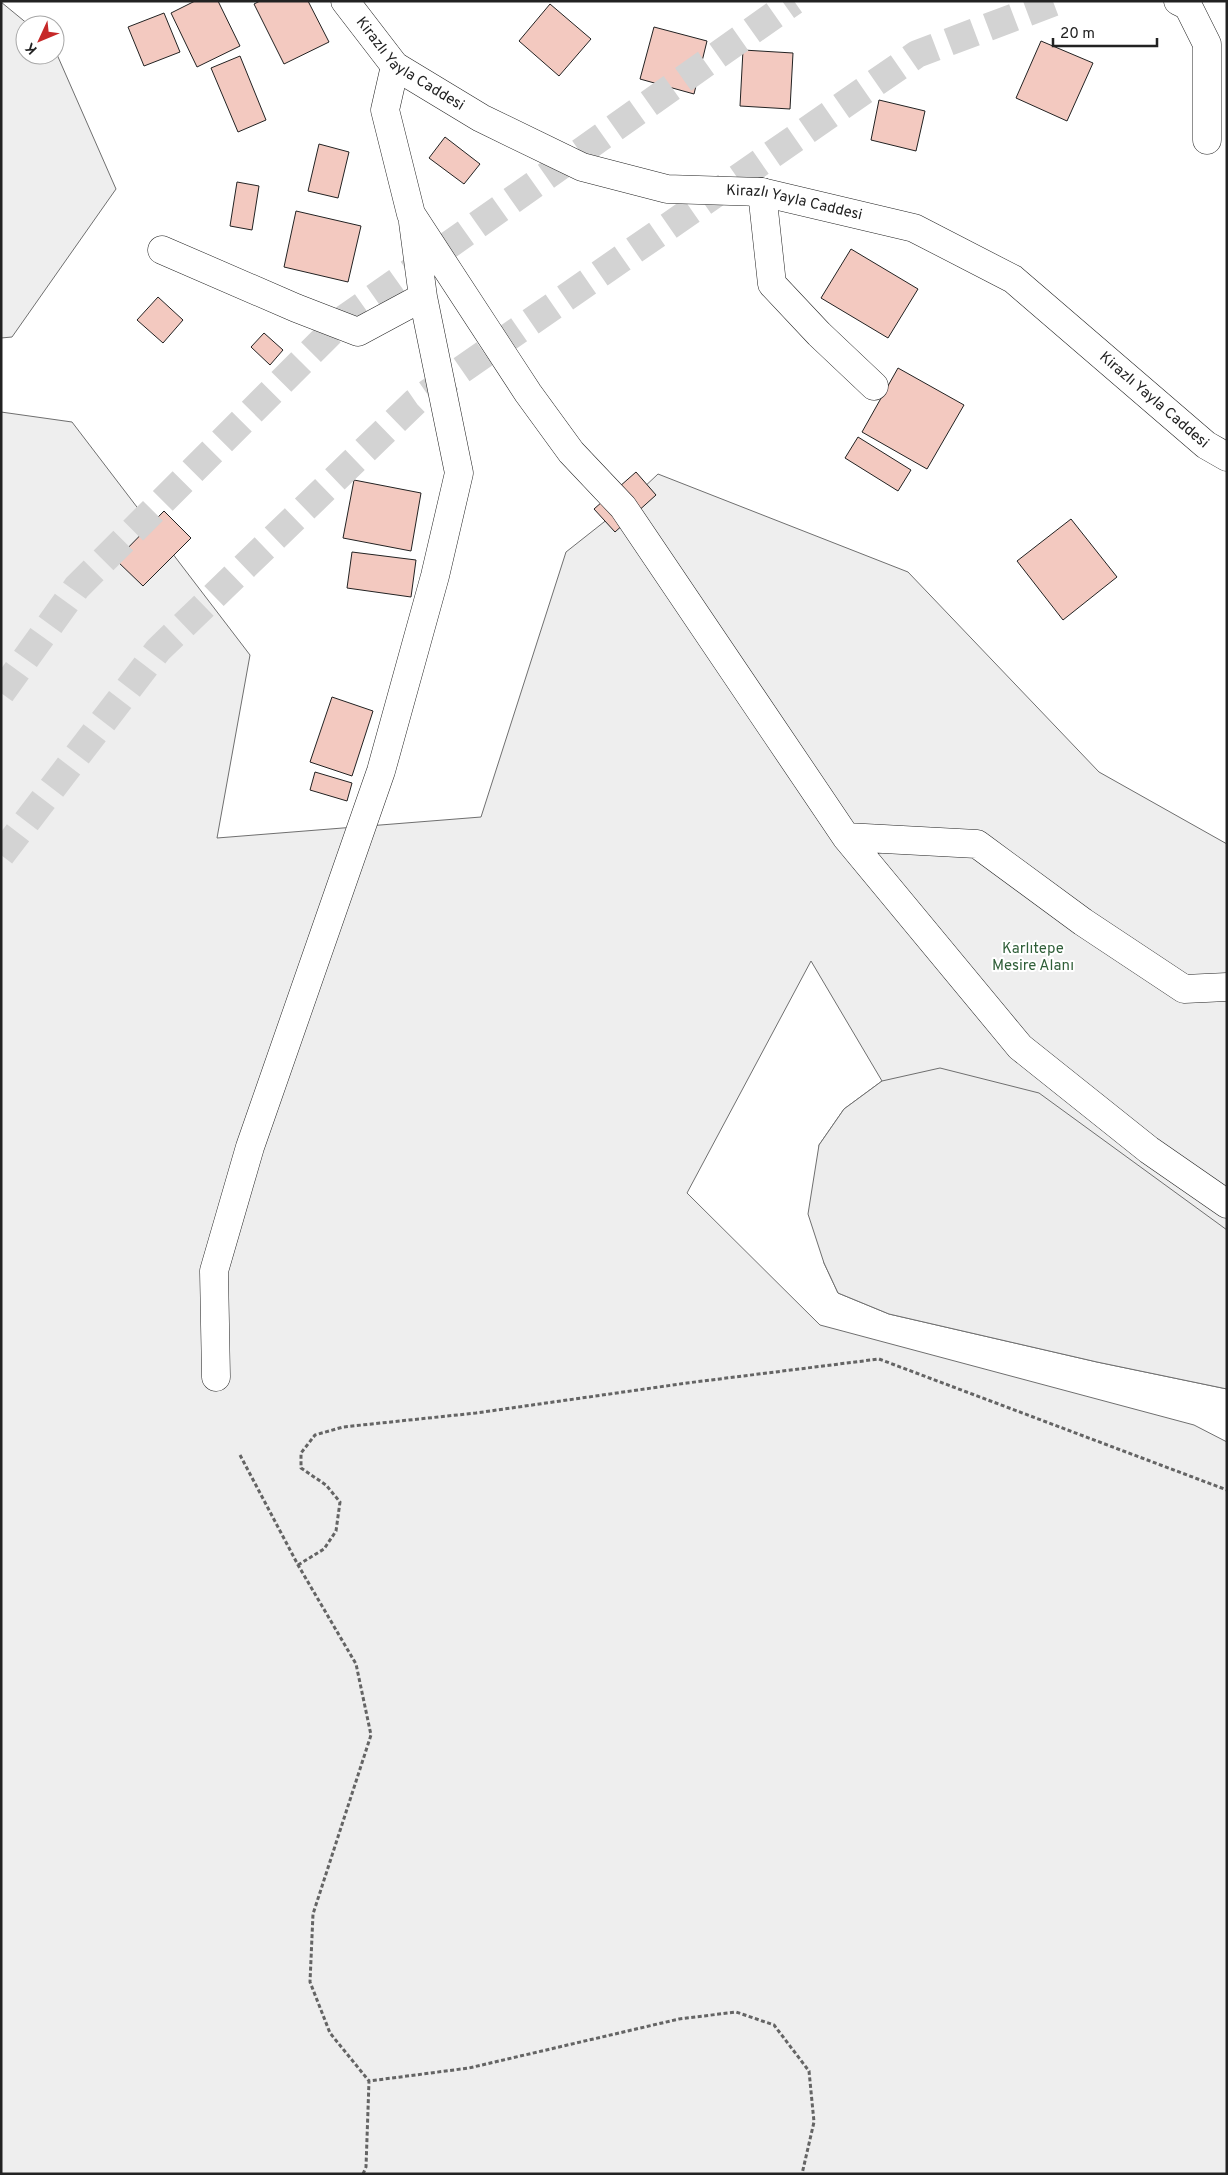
<svg xmlns="http://www.w3.org/2000/svg" width="1228" height="2175" font-family="Overpass,sans-serif">
<rect width="100%" height="100%" fill="#fff"/>
<path fill="#eee" stroke="#6f6f6f" d="M1,2L29,25H25V55H55V50L116,189L12,337L1,338Z
M1,412L72,422L250,655L217,838L481,817L566,552L623,507L658,474L908,572L1099,772L1227,844V1389L1097,1362L889,1314L838,1293L824,1263L819,1145L844,1109L882,1081L811,961L687,1193L820,1325L1194,1425L1227,1442V2174H1Z"/>
<path fill="#ededed" stroke="#6f6f6f" d="M940,1068L1039,1093L1227,1230V1389L1097,1362L889,1314L838,1293L824,1263L808,1214L819,1145L844,1109L882,1081Z"/>
<path fill="#f3c9c0" stroke="#222" d="M195,1H218L240,46L197,67L171,13Z
M260,1H308L329,42L284,64L254,4Z
M550,4L591,39L559,76L519,41Z
M164,13L180,52L144,66L128,27Z
M654,27L707,41L694,94L640,79Z
M1041,41L1093,63L1067,121L1016,98Z
M743,50L793,53L790,109L740,106Z
M240,56L266,120L238,132L211,68Z
M879,100L925,111L916,151L871,140Z
M445,137L480,164L464,184L429,158Z
M319,144L349,152L338,198L308,191Z
M237,182L259,186L252,230L230,226Z
M296,211L361,226L348,282L284,267Z
M851,249L918,289L888,338L821,298Z
M158,297L183,320L163,343L137,320Z
M264,333L283,350L270,365L251,347Z
M898,368L964,405L927,469L862,432Z
M858,437L911,470L898,491L845,458Z
M636,472L656,495L615,532L594,509Z
M354,480L421,493L411,551L343,538Z
M164,511L191,538L143,586L116,560Z
M1071,519L1117,577L1063,620L1017,561Z
M352,552L416,560L411,597L347,588Z
M332,697L373,711L352,776L310,762Z
M315,772L352,783L347,801L310,790Z"/>
<g fill="none" stroke-linecap="round" stroke-linejoin="round">
<path stroke="#d3d3d3" stroke-width="28" stroke-dasharray="28 14" stroke-linecap="butt" d="M1,693L77,587L344,319L794,1
M1,855L158,650L415,402L917,54L1057,1"/>
<defs>
<path id="minor" d="M1178,1L1188,6L1207,44V140
M395,66L385,110L411,214L528,393L571,452L623,507L846,837L1020,1047L1149,1150L1227,1204
M762,192L772,284L819,334L874,386
M162,250L296,308L358,332L423,297
M846,837L977,844L1083,922L1184,989L1227,987
M216,1377L214,1271L250,1147L381,771L435,576L459,473L423,297L413,222"/>
<g id="major">
<path id="s1" d="M345,1L395,66L481,118L582,167L667,189L762,192L914,228L1013,279L1206,445L1227,457"/>
</g>
</defs>
<use href="#minor" stroke="#222" stroke-width="29"/>
<use href="#major" stroke="#222" stroke-width="29"/>
<path stroke="#646464" stroke-width="3" stroke-dasharray="4 2.5" stroke-linecap="butt" d="M240,1455L298,1565L356,1664L371,1735L313,1914L310,1982L330,2033L369,2081
M298,1565L324,1549L336,1531L340,1502L326,1485L301,1468V1453L315,1435L343,1427L476,1413L687,1383L879,1359L1227,1490
M363,2174L366,2167L369,2081L469,2068L679,2019L736,2012L774,2025L809,2071L814,2122L802,2174"/>
<use href="#minor" stroke="#fff" stroke-width="28"/>
<use href="#major" stroke="#fff" stroke-width="28"/>
</g>
<g text-anchor="middle" dominant-baseline="central" stroke-width="4" stroke-linejoin="round" paint-order="stroke">
<g font-size="15" fill="#222" stroke="#fff">
<text stroke="none"><textPath href="#s1" startOffset="92">Kirazlı Yayla Caddesi</textPath></text>
<text stroke="none"><textPath href="#s1" startOffset="511">Kirazlı Yayla Caddesi</textPath></text>
<text stroke="none"><textPath href="#s1" startOffset="931">Kirazlı Yayla Caddesi</textPath></text>
</g>
<g font-size="15" fill="#2f5e38" stroke="#fff">
<text x="1033" y="949">Karlıtepe<tspan x="1033" dy="17">Mesire Alanı</tspan></text>
</g>
</g>
<rect width="1228" height="2175" fill="none" stroke="#222222" stroke-width="5"/>
<g transform="translate(40 40) rotate(226)"><circle r="24" fill="#ffffff" stroke="#a7a7a7"/>
<path d="M0-4L9 19L0 12L-9 19Z" fill="#c62828"/>
<text y="-8" font-size="14" font-weight="bold" text-anchor="middle" fill="#222222">K</text>
</g>
<path d="M1053 38v8h104v-8" fill="none" stroke="#222222" stroke-width="2.5"/>
<text x="1060" y="38" font-size="15" fill="#222222" stroke="#ffffff" stroke-width="4" paint-order="stroke">20 m</text>
</svg>
